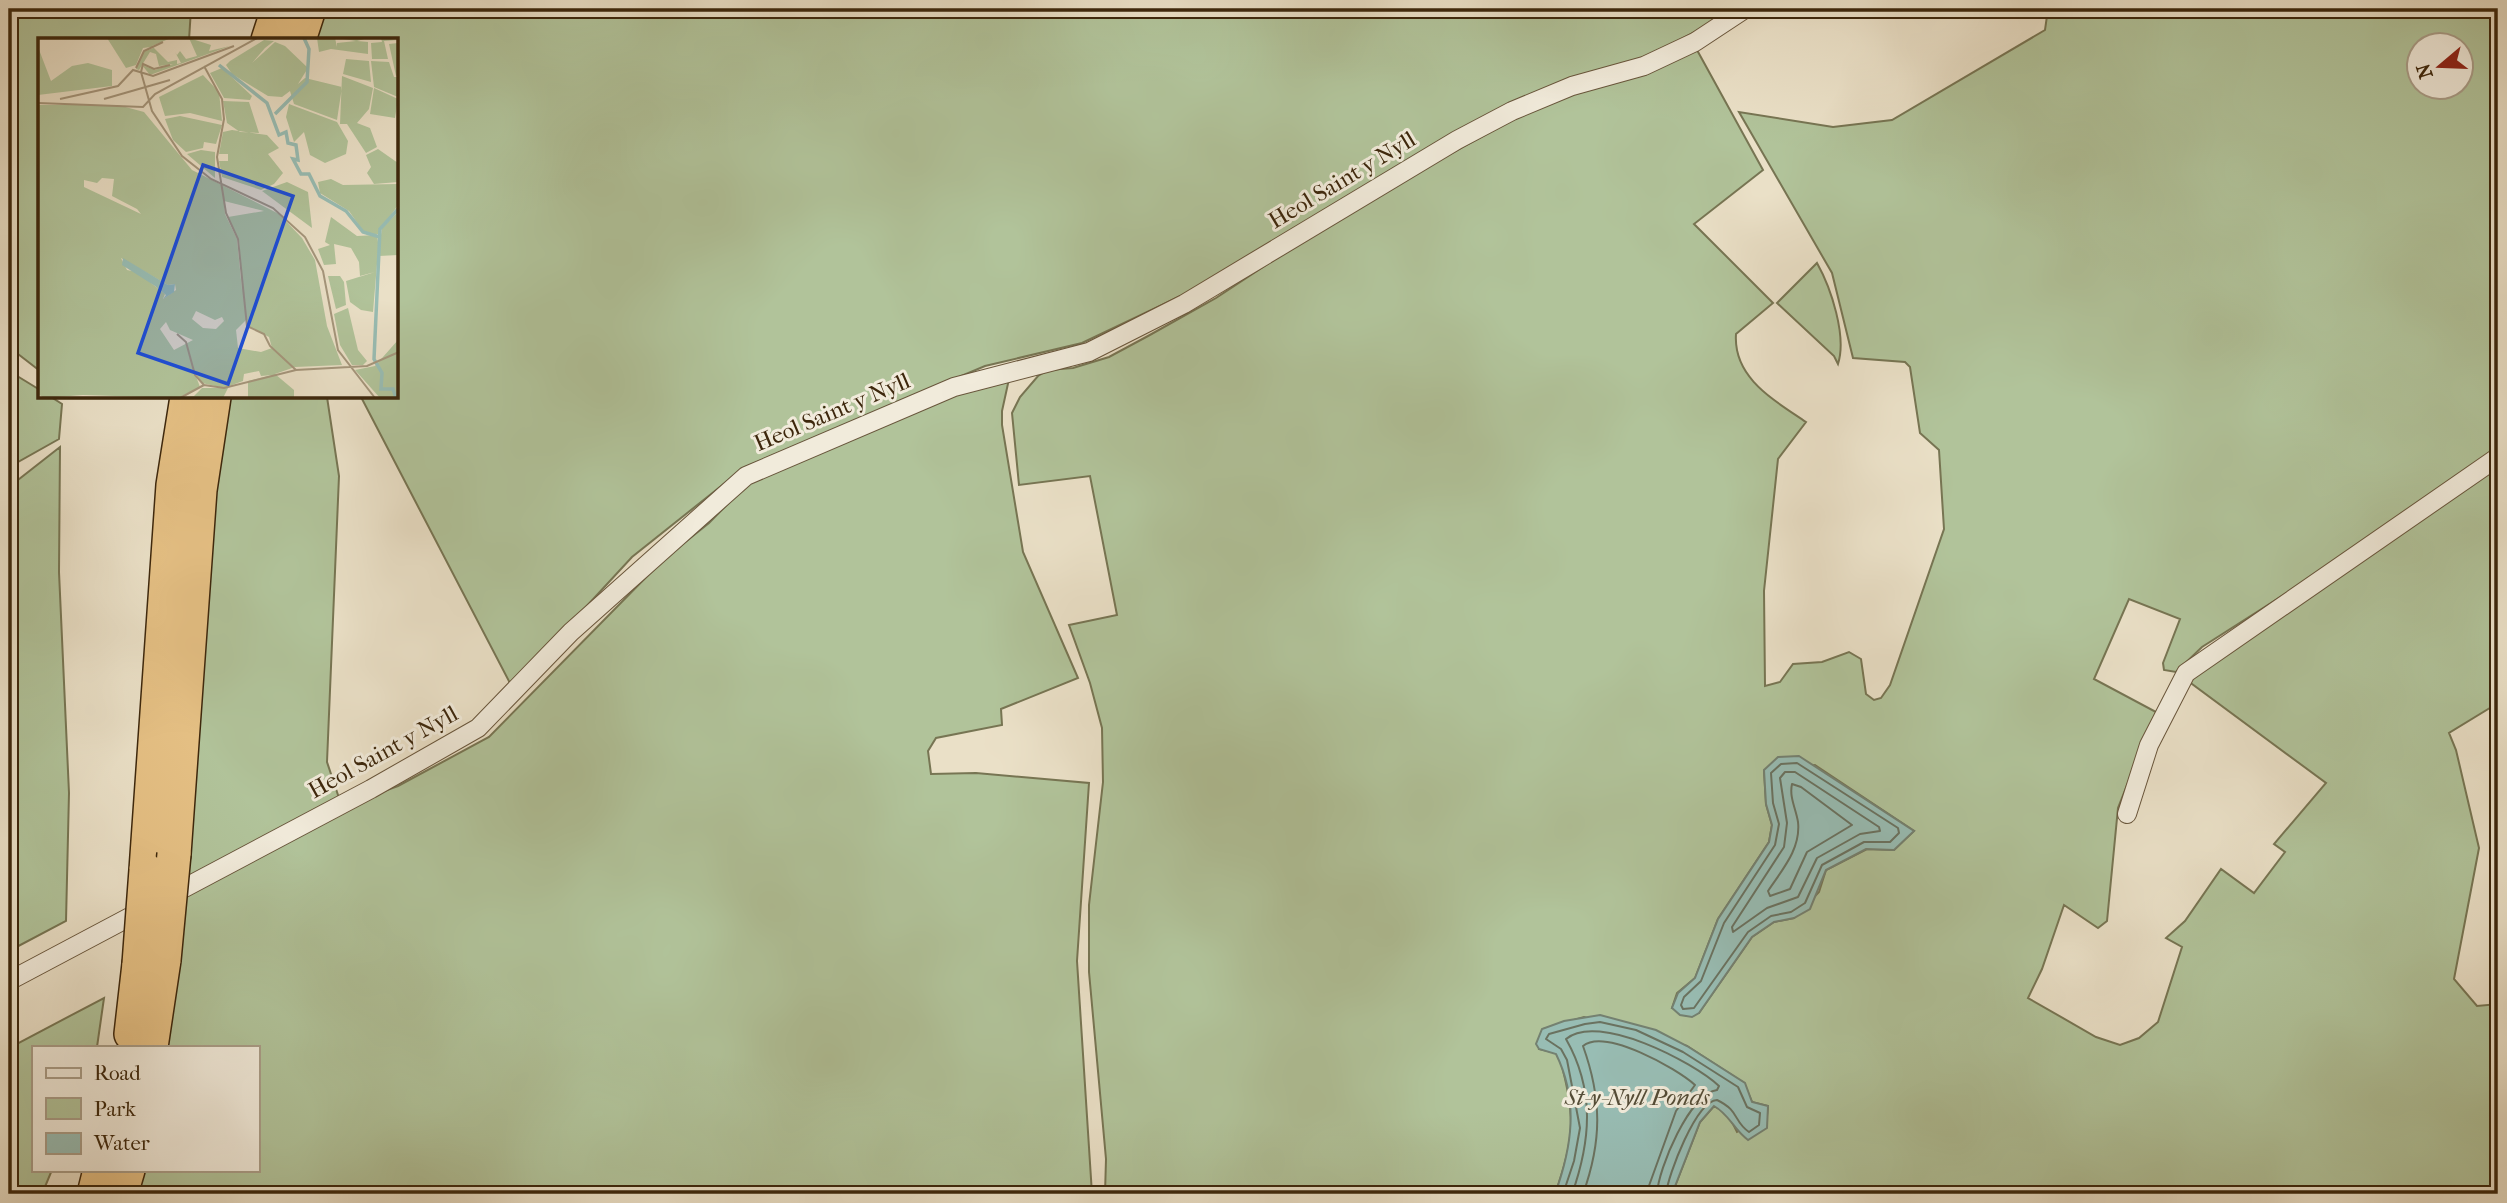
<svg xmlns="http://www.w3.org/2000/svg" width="2507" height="1203" font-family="'IM FELL French Canon',serif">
<rect width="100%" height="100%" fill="#eae0c7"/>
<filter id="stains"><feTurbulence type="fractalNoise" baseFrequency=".00286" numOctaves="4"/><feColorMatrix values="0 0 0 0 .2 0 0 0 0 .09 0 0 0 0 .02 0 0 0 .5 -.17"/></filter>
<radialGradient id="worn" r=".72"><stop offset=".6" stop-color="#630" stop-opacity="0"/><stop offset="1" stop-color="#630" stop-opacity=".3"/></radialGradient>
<path fill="#b1c39a" stroke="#777553" stroke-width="2" fill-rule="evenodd" d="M9,9H191L189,40H40V371L9,347Z
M309,9H1738L1644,59L1596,71L1183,295L1082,343L985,366L745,467L632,557L512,687L361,397H397V40H296Z
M2048,9H2498V449L2329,566L2202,647L2176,672L2164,670L2163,663L2180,619L2129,599L2094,679L2156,712L2118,808L2107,921L2098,928L2064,905L2042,969L2028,998L2096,1037L2120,1045L2139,1038L2158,1022L2182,947L2166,938L2185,921L2221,869L2254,893L2285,852L2274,844L2326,783L2184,678L2498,464V703L2449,733L2456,750L2479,848L2454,979L2477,1006L2498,1004V1194H1672L1700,1122L1714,1106L1728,1114L1737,1132L1767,1116L1768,1106L1752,1102L1744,1083L1687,1046L1584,1017L1543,1029L1539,1049L1556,1053L1561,1063C1576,1117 1574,1141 1555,1194H1105L1106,1159L1089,972V905L1103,782L1102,728L1090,683L1069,625L1117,615L1090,476L1019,485L1012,413L1020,397L1038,376L1048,370L1073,368L1109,357L1148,336L1216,298L1354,207L1557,95L1697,50L1763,170L1694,224L1773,303L1736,334C1733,378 1774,400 1806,422L1778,459L1764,591L1765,686L1780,682L1793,664L1822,662L1849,652L1861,659L1866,694L1874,700L1881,698L1890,685L1944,529L1939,450L1920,433L1910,367L1905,362L1853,358L1832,273L1739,112L1833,127L1892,120L2045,30ZM2420,46H2462V88H2420ZM1815,765L1914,831L1894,850L1867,849L1826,870L1819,892L1794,918L1774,922L1752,937L1699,1013L1672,1008L1677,993L1695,978L1718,919L1769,842L1772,825L1766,804L1764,771Z
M1817,263C1831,288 1847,336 1838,364L1834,356L1777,303Z
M9,371L40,390V397H51L62,404L59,439L9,467Z
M1009,379L1002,411V425L1023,552L1078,678L1001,709L1002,725L936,738L928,751L931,774L976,773L1089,783L1077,961L1092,1194H135L142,1170H257V1047H162L184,891L348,804L398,786L489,737L664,559L709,523L748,483L956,393Z
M209,397H327L339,476L327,762L339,798L185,881Z
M60,447L59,572L69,793L66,921L9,951V487Z
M104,998L97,1047H33V1170H52L42,1194H9V1048Z"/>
<path fill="#98bdb4" stroke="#748171" stroke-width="2" d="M1799,756L1914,831L1894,850L1866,849L1826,870L1810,909L1794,918L1774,922L1752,937L1699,1013L1692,1017L1680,1015L1672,1008L1678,993L1695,978L1718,919L1769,842L1772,825L1766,804L1764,770L1778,757Z
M1600,1015L1656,1030L1687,1046L1745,1083L1752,1102L1768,1106L1767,1128L1748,1140C1733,1129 1730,1115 1714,1106L1700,1122L1672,1194H1555C1572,1147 1579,1101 1556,1054L1539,1049L1536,1044L1542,1029L1564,1021Z"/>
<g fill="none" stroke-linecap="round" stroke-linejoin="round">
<path stroke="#6a7260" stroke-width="2" d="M1797,763L1898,828L1899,833L1890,842H1864L1822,865L1805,903L1791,912L1771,916L1748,932L1694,1008L1683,1009L1681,1005L1684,997L1701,981L1724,923L1775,845L1779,824L1773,803L1771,773L1781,764Z
M1795,772L1879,827L1880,831L1860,834L1817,858L1798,897L1767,908L1733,932L1732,927L1784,847L1787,823L1780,778L1785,772Z
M1792,784L1801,787L1852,825L1807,852L1790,889L1770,896L1768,891C1782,870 1801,849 1798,822C1796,809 1789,797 1792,784Z
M1563,1194L1574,1161L1580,1128L1567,1060L1561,1049L1546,1039L1549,1034L1585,1024L1600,1022L1636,1030L1683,1052L1738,1087L1747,1107L1760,1113L1759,1125L1749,1132C1733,1121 1740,1111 1717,1100C1696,1101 1668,1175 1666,1194
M1572,1194C1591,1140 1595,1090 1566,1039C1598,1012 1693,1062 1719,1086L1717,1090C1690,1093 1658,1169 1657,1194
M1583,1194C1602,1141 1602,1099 1583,1046C1605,1028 1676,1068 1695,1085L1676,1111L1646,1194"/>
<defs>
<path id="street" d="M2127,814L2149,745L2186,673L2498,457
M9,981L371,789L478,728L571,632L746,476L954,387L1089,352L1184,304L1457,140L1512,111L1572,86L1644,66L1695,42L1745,9"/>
<path id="highway" d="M268,40L278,9
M299,40L309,9
M174,854L200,490L214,397
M146,870L173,485L187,397
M131,1034L139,964
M151,1047L164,960
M94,1194L100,1170
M121,1194L128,1170"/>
</defs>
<use href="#street" stroke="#68553b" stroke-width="20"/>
<use href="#highway" stroke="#3d270c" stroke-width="36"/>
<use href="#street" stroke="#f1ebdb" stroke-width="18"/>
<use href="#highway" stroke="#e5c084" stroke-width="33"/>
<defs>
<path id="highway-bridge" d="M164,960L174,854
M139,964L146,870"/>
</defs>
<use href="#highway-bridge" stroke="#3d270c" stroke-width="36" stroke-linecap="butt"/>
<use href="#highway-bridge" stroke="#e5c084" stroke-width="33"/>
</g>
<g text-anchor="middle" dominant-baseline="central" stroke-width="6" stroke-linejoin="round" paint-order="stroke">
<g font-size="23" fill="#3d270c" stroke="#f1ebdb">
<text transform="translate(1342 180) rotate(-31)">Heol Saint y Nyll</text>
<text transform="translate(832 412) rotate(-23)">Heol Saint y Nyll</text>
<text transform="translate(383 752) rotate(-29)">Heol Saint y Nyll</text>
</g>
<g font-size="24" font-style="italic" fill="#544c36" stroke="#f1ebdb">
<text x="1637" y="1097">St-y-Nyll Ponds</text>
</g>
</g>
<g transform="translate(38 38)">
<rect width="360" height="360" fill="#eae0c7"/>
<path d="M69,0H133L114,8L130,24L139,22V26L143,25L137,14L139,17L142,13L148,21L159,18L151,0L173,7L171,13L192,8L112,37L104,27L117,32L135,26L121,28L118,16L112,14L101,32L98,31L105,14L115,10L112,9L105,10L98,27L88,30ZM279,0H297L299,9V5L318,3L299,0H330L319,3L330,4V16L293,11L281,14ZM343,0L360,2L346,3L350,21H334L333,5L344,4ZM226,2L236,3L227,10L214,25L237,4L247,8L270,30L260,46L267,40L304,49L299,82L256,66L252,53L244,59L230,58L194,36L188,27L192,23ZM360,5V37L358,38L351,6ZM0,9L13,43L34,28L50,25L74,32V48L0,57ZM308,21L331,23L333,44L305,36ZM333,23L351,24L356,39H360V59L336,49ZM184,30L214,58L212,62L186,60L172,35ZM165,37L181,54L184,83L152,75L127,78L121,59ZM304,38L335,50L331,71L319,85L332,90L339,109L328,115L309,86H302ZM336,50L360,61L357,80L332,76ZM185,63L211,64L221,95L202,94L189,85ZM251,66L299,84L310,103L308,116L287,125L272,117L266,94L256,104L248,79ZM0,67H80L106,74L154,132L241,176L264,200L277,222L289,288L304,327L257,329L237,336L256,352V360H210V343L234,337L223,338L221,333L206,336L205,343L186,350L164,345L156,333L162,349L140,360L45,357L6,360L0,356ZM64,140L76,141L74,158L99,171L103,176L46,149V142L59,145ZM186,163L226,173L190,179L201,202L204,252L199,201L187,176ZM83,220L130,247L137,246L138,252L125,261L127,256L99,234L89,232ZM158,273L177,282L184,279L186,283L178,291L165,290L154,281ZM208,282L209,288L231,299L234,310L223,314L200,310L198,292ZM128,284L132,292L155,302L136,312L122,291ZM142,78L184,87L178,106L166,104L165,110L148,114L135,102L127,81ZM194,92L229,97L241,110L230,116L245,135L236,146L223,152L184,139L181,123H190V116H181L185,94ZM340,111L360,125V144L336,146L329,135L333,129L328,117ZM163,112L177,114V140L149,116ZM293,141L305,147L360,146V167L340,196H327L311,173L282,155L280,144ZM249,144L270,154L274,190L224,153ZM360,174V217L341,218L340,214L335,274L323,272L312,264L308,243L337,234L322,238L321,224L313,210L296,206L298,226L286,227L280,211L292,207L287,204L293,179L319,198L339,197L341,211L344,190ZM290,238H302L306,244L308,267L298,271ZM310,270L320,312L329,323L325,327H314L302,307L296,276ZM360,302V360H342L317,332L337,328ZM164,350H190L185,360H143L156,358Z" fill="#b1c39a" fill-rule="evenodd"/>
<path d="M85,220L130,247L137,246L136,254L125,261L128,257L117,248L84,227Z" fill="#98bdb4"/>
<path fill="none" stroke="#98bdb4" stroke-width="3.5" d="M181,27L229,65L241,97L248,94L250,105L258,107L260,122L255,121L263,136H271L282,158L308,173L325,194L342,199M237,76L269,44L271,11L266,0M358,360L355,351H343L344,335L336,321L342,191L361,170"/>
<path fill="none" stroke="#a5967c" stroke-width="2" d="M166,28L184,61L186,81L179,119L188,175L200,201L209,288L226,296L232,308L258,332M98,30L106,13L125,4M103,34L105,26L116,31L132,27M103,34L114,73L144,118L173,141L235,170L267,199L285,233L300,312L337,360M22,61L80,48L95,32L115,38L196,8M66,61L132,42M0,65L105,69L117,56L219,0M139,296L148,304L157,337L166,347M166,347L186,350L258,332L329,328L361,314M142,360L166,347"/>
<path fill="#1d4ed8" fill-opacity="0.15" stroke="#1d4ed8" stroke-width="3.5" d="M165,127L255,158L190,346L100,315Z"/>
<rect width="360" height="360" fill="none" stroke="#3d270c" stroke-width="3.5"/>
</g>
<rect width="2507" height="1203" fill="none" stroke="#eae0c7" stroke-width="35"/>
<rect x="10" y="10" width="2486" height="1182" fill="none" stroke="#3d270c" stroke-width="3.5"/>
<rect x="18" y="18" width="2472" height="1168" fill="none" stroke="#3d270c" stroke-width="2"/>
<rect x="32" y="1046" width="228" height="126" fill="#f1ebdb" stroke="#a99d88" stroke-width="2"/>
<rect x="46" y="1068" width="35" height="10" fill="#f1ebdb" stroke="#a99d88" stroke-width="2"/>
<text x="94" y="1080" font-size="21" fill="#3d270c">Road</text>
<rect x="46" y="1098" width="35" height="21" fill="#b1c39a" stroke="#a99d88" stroke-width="2"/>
<text x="94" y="1116" font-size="21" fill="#3d270c">Park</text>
<rect x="46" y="1133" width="35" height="21" fill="#98bdb4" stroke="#a99d88" stroke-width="2"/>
<text x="94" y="1150" font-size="21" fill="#3d270c">Water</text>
<g transform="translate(2440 66) rotate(251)"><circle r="33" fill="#f1ebdb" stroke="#a99d88" stroke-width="2"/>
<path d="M0-5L12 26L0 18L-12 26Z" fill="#8f2418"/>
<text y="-10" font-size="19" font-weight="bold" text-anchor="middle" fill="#3d270c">N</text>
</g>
<rect width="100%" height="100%" filter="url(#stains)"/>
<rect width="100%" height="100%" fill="url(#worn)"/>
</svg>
